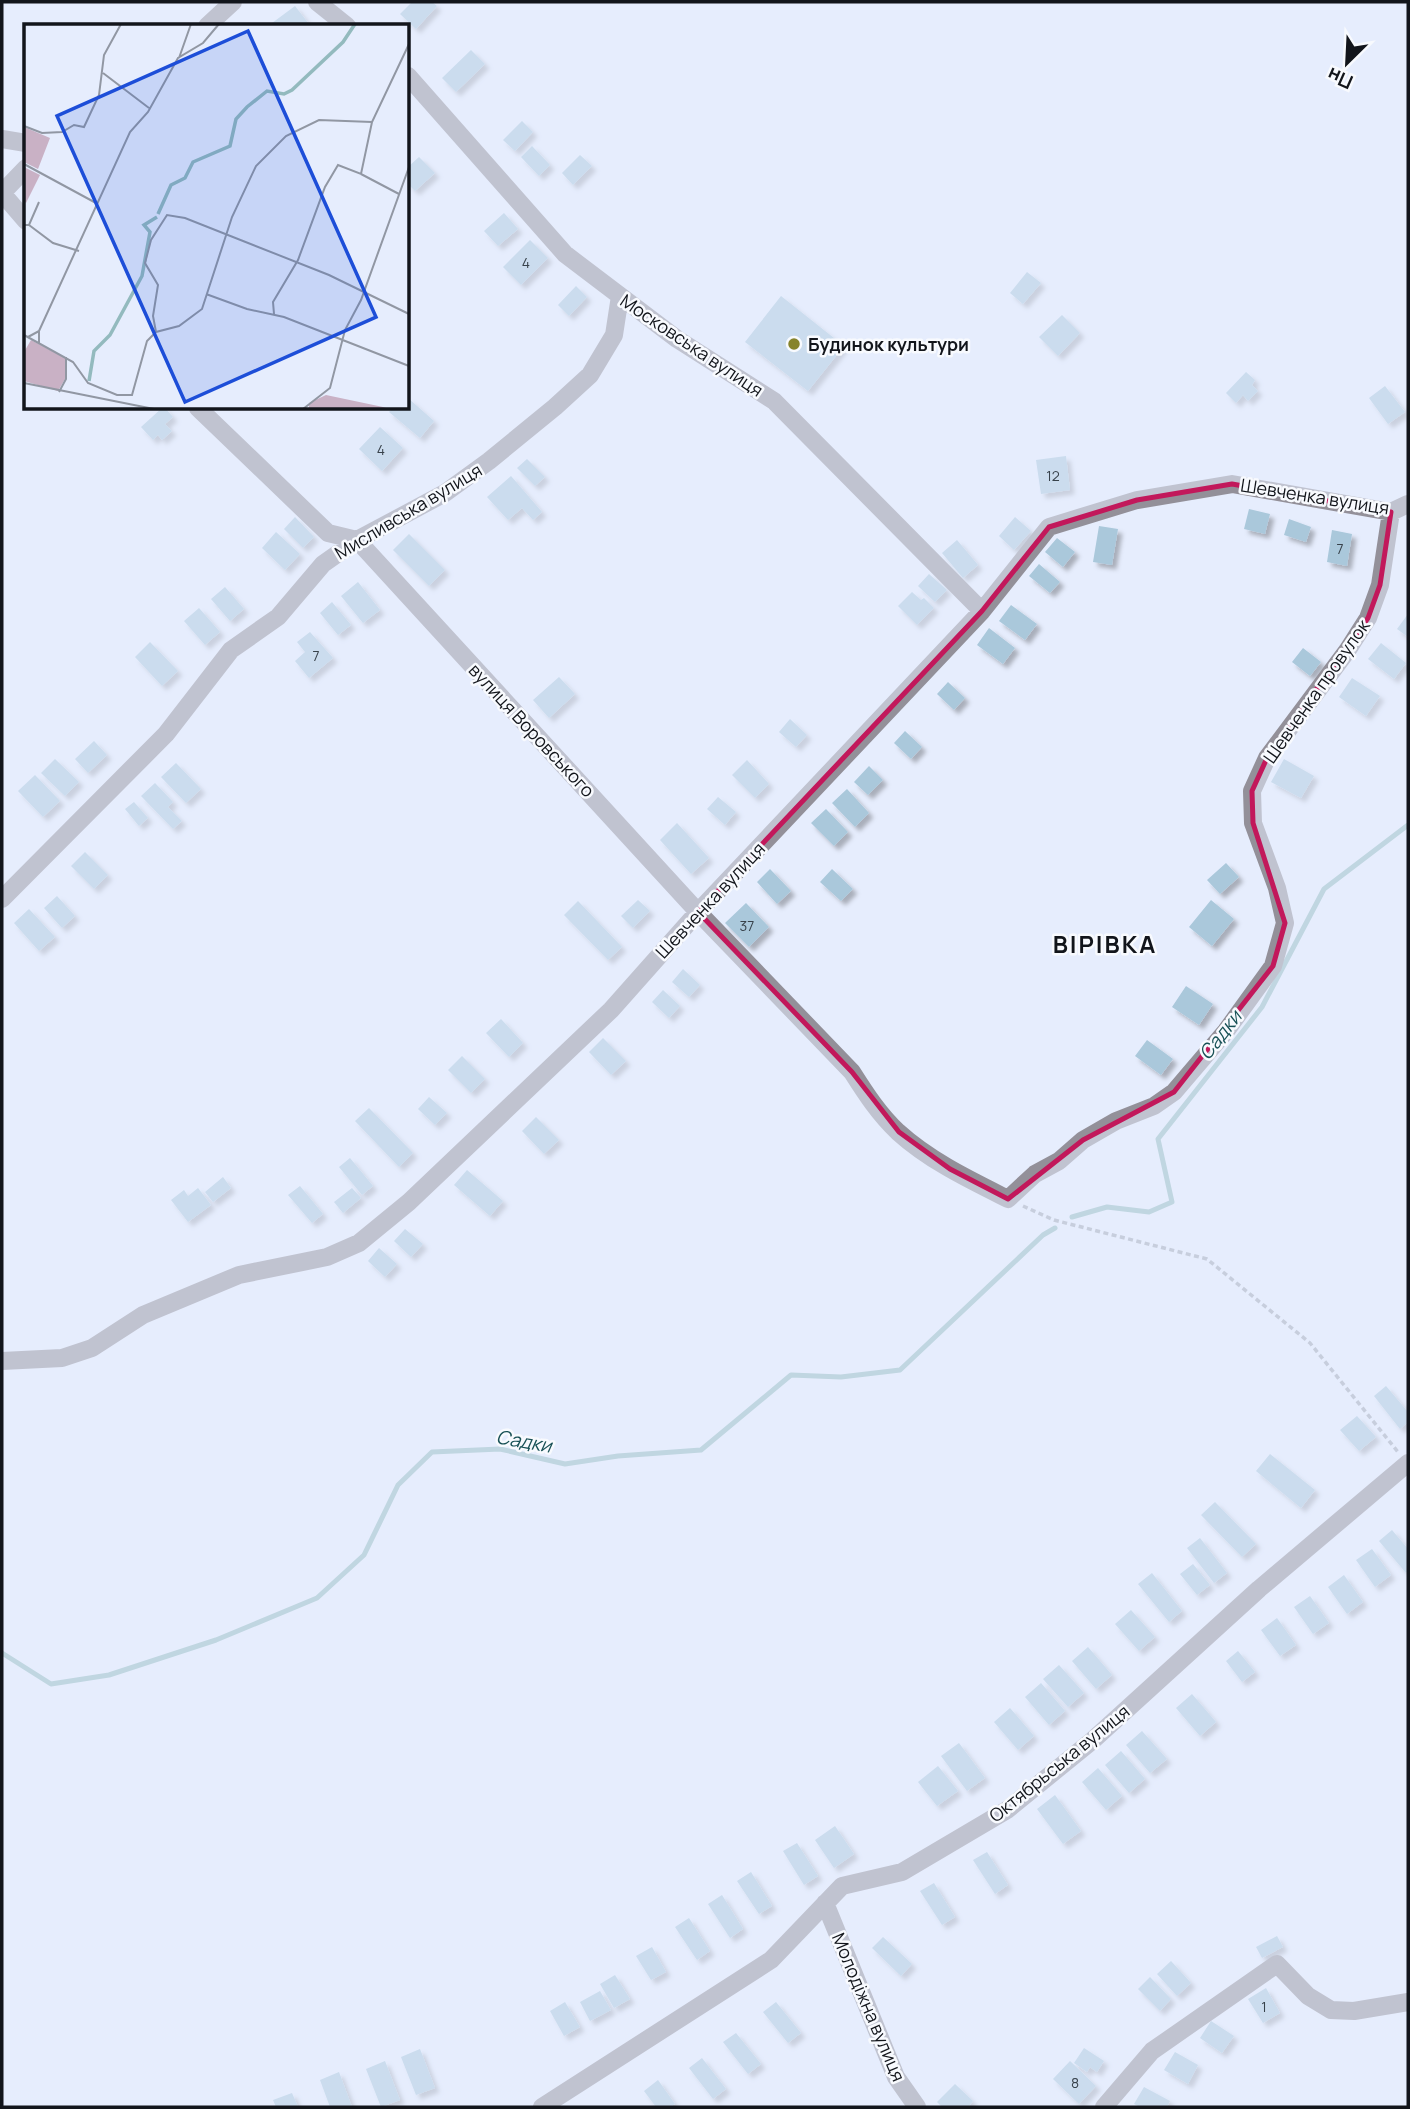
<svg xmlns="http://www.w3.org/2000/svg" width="1410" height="2109" font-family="Manrope,sans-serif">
<defs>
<filter id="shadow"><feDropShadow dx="4.5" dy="4.5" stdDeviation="2" flood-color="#0004"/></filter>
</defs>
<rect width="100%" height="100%" fill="#e6edfd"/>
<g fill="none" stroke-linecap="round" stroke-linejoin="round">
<path stroke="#93babe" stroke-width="5" d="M1072,1217L1107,1207L1149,1212L1172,1202L1158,1139L1262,1007L1324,889L1408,825
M2,1653L51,1684L109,1675L216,1640L317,1598L364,1555L398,1485L432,1452L500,1449L565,1464L618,1456L701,1450L791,1375L841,1377L900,1370L1043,1235L1055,1228"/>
</g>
<path fill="#aac8db" filter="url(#shadow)" d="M412,2H432L437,6L416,29L400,14Z
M295,6L309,24L268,26Z
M471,50L485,64L456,92L442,78Z
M522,121L533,132L515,151L503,140Z
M532,146L550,165L539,176L521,157Z
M580,155L592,166L573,185L562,173Z
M419,157L435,173L415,191L408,184V167Z
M504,213L518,229L498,246L484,231Z
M530,240L548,258L521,285L503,267Z
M1027,272L1041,283L1023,304L1010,293Z
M576,286L587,297L569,316L558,305Z
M781,296L844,346L808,391L745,342Z
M1062,315L1080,333L1058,356L1039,337Z
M1246,372L1255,380L1252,385L1258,391L1248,401L1243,395L1236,403L1226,393Z
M1385,386L1405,412L1388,424L1369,398Z
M408,398L434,421L420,438L389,412L393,408H408Z
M162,408H165L173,417L165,424L172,431L162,440L158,435L153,440L141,427Z
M380,427L403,448L382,471L359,449Z
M1066,456L1070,490L1041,494L1036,460Z
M527,459L545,477L535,486L517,468Z
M511,476L542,512L533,520L522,508L508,520L487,497Z
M1249,509L1270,514L1265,534L1244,529Z
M295,517L314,537L303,548L284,529Z
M1015,517L1031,531L1014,550L999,536Z
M1289,519L1311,527L1306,542L1284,535Z
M1099,526L1118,529L1112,565L1093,562Z
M1332,530L1352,534L1347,566L1327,562Z
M276,532L300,554L285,570L262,548Z
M409,534L445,570L429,586L393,550Z
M1057,538L1075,552L1063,567L1045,552Z
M957,540L978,565L963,578L942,553Z
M1039,564L1060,582L1050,593L1029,576Z
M929,574L947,590L935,602L918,586Z
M358,582L380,610L363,623L341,596Z
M225,587L244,609L230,621L211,599Z
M912,592L921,600L924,598L934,608L917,625L898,606Z
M332,602L351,625L338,635L320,613Z
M1011,605L1037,624L1025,640L999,621Z
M199,608L220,632L205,645L184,621Z
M1408,614V637L1397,629Z
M989,628L1015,648L1003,664L977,645Z
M310,632L333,658L309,678L295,661L305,652L297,642Z
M150,642L178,671L162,686L135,657Z
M1381,643L1406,663L1394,679L1368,659Z
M1303,648L1321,662L1310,676L1292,662Z
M559,677L575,694L549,718L533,700Z
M1352,678L1380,696L1366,716L1339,697Z
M948,682L965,698L954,710L937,694Z
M790,719L807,735L796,747L779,732Z
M905,731L922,747L911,759L894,743Z
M94,741L107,755L88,773L75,759Z
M55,759L79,782L65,796L41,773Z
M1284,759L1314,776L1301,798L1271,782Z
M747,760L769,784L755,798L732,775Z
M176,763L201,789L186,803L161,777Z
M869,766L883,780L868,795L854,782Z
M35,775L60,801L43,817L18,791Z
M155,783L173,802L168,807L182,821L173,829L141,796Z
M847,789L869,813L855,827L832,803Z
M718,797L736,812L725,825L707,809Z
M134,802L148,818L139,826L125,809Z
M826,809L848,832L834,846L811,823Z
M677,823L709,858L691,874L660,840Z
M85,852L108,875L94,889L71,866Z
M1226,863L1239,877L1220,894L1207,880Z
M770,869L791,891L777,904L757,882Z
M832,869L853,889L841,901L820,882Z
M57,896L75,916L62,928L44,908Z
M638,900L650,911L633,928L621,916Z
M1211,900L1234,919L1212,946L1189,927Z
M578,901L622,947L608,960L564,915Z
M746,903L769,927L749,947L725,923Z
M29,909L55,937L39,951L14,923Z
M683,969L700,985L689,997L672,982Z
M1186,986L1213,1004L1199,1025L1172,1007Z
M663,990L680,1006L669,1018L652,1002Z
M501,1019L523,1043L509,1057L486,1033Z
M603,1038L626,1061L611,1075L589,1052Z
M1147,1040L1173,1059L1161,1075L1135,1056Z
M462,1056L485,1079L471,1093L448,1070Z
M429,1097L447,1113L435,1125L418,1109Z
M369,1108L413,1153L399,1167L355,1121Z
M536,1117L559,1140L544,1154L522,1131Z
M350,1158L373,1186L362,1195L339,1167Z
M467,1170L503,1201L490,1216L454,1185Z
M223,1177L231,1188L213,1202L205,1192Z
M300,1186L323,1214L312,1223L288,1195Z
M198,1188L211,1205L188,1222L171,1200L184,1190L188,1196Z
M352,1188L361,1198L343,1213L334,1202Z
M405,1229L423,1244L411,1257L394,1241Z
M379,1248L397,1264L385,1277L368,1261Z
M1386,1386L1408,1412V1422L1400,1429L1374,1396Z
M1357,1416L1376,1437L1359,1451L1340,1430Z
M1270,1454L1315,1490L1301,1508L1256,1471Z
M1215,1502L1256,1544L1242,1557L1201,1515Z
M1392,1530L1408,1549V1571L1406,1573L1379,1541Z
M1200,1538L1227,1573L1214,1583L1187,1548Z
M1372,1549L1391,1575L1375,1587L1356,1560Z
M1193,1564L1210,1585L1197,1595L1180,1574Z
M1152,1573L1182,1611L1169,1622L1138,1584Z
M1344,1575L1363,1602L1347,1614L1328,1587Z
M1310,1596L1329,1623L1313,1634L1294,1607Z
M1131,1610L1155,1637L1139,1651L1115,1624Z
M1277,1618L1296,1645L1280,1656L1261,1630Z
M1088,1647L1112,1675L1096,1689L1072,1661Z
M1238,1651L1255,1672L1242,1682L1226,1661Z
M1059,1665L1084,1693L1068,1707L1043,1679Z
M1041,1683L1065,1711L1049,1725L1025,1697Z
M1192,1694L1216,1722L1200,1736L1176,1708Z
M1010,1708L1034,1736L1018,1750L994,1722Z
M1142,1731L1167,1759L1150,1773L1126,1745Z
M959,1743L985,1778L967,1791L941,1756Z
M1121,1751L1145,1779L1129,1793L1105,1765Z
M938,1766L958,1791L937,1806L918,1782Z
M1098,1768L1122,1796L1106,1810L1082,1782Z
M1055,1795L1081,1831L1063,1844L1037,1809Z
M835,1826L854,1854L834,1868L815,1840Z
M797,1843L818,1876L804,1885L783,1851Z
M987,1852L1008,1885L995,1894L973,1860Z
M751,1872L772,1906L759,1914L737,1881Z
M934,1883L955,1917L942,1925L920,1891Z
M722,1895L743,1929L730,1938L708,1904Z
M689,1918L710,1951L697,1960L675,1927Z
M1277,1936L1283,1947L1262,1958L1256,1947Z
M883,1937L912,1964L901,1976L872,1948Z
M652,1947L666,1972L651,1980L636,1956Z
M1171,1961L1191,1983L1177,1996L1157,1974Z
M615,1975L630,1999L614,2008L600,1984Z
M1150,1977L1171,1999L1160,2011L1138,1989Z
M1266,1988L1280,2013L1263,2023L1248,1999Z
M600,1991L611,2010L590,2021L580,2002Z
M565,2002L580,2027L564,2036L550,2011Z
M776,2002L801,2033L788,2043L763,2012Z
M1211,2021L1234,2036L1222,2053L1200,2038Z
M736,2033L761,2064L748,2074L723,2042Z
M1084,2048L1104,2061L1097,2072L1090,2067L1087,2072L1074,2063Z
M420,2049L435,2088L416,2095L401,2057Z
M1175,2052L1198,2065L1188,2084L1164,2070Z
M702,2058L726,2089L713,2099L689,2068Z
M385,2061L400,2100L381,2107L366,2069Z
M1070,2061L1096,2086L1079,2104L1053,2079Z
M339,2072L352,2107H330L320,2080Z
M658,2080L675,2104L669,2107H656L644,2091Z
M955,2084L973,2101L968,2107H942L937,2102Z
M1144,2087L1170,2101L1167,2107H1140L1134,2104Z
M292,2093L298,2107H276L273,2100Z"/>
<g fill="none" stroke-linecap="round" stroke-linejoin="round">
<path stroke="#a3a9b6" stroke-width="3.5" stroke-dasharray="5 3.5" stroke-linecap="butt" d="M1023,1206L1054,1220L1207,1259L1310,1343L1398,1452"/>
<path stroke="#939099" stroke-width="18" d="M317,2L347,26
M207,26L233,2
M408,76L565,254L677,339L774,401L982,611
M2,139L26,143
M2,193L26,221
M2,193L26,168
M198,408L328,533L357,540L698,912L852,1072C866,1094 879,1114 898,1132C930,1161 970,1180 1008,1199L1035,1174L1059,1161L1083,1140L1116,1121L1154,1106L1174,1092L1226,1031L1273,966L1285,923L1277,888L1253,823L1252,791L1267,758L1347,651L1368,618L1380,585L1391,512
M2,899L166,734L231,650L278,617L323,564L357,540L445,493L489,461L555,407L590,375L614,335L620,296
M2,1361L62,1358L92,1348L143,1315L239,1275L327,1257L359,1243L409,1202L611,1010L698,912L982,611L1049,527L1137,500L1232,484L1391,512L1408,504
M825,1903L896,2077L917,2107
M542,2107L771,1960L842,1886L902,1872L1007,1810L1093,1740L1259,1589L1408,1463
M1104,2107L1152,2051L1277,1964L1308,1996L1331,2010L1354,2011L1408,2002"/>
</g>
<path d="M0 0H1410V2109H0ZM1232,484L1391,512L1380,585L1368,618L1267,758L1252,791L1253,823L1285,923L1273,966L1174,1092L1083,1140L1008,1199L950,1169L899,1132L852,1072L698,912L982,611L1049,527L1137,500Z" fill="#e6edfd" fill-opacity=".55" fill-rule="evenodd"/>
<path fill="none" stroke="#c2185b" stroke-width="5" stroke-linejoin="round" d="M1232,484L1391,512L1380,585L1368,618L1267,758L1252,791L1253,823L1285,923L1273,966L1174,1092L1083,1140L1008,1199L950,1169L899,1132L852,1072L698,912L982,611L1049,527L1137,500Z"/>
<circle fill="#86832b" stroke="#f8fafe" stroke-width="2.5" cx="794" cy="344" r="7"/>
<g text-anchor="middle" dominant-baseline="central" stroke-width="5" stroke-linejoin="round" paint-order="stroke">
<g font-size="14" fill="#38424b">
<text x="526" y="262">4</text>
<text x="381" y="449">4</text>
<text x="1053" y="475">12</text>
<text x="1340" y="548">7</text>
<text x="316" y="655">7</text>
<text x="747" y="925">37</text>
<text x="1264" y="2006">1</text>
<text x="1075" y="2082">8</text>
</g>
<g font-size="18" font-weight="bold" fill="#12151b" stroke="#f8fafe" text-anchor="start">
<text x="808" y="344">Будинок культури</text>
</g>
<g font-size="18" fill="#12151b" stroke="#f8fafe">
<text transform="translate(692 345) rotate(34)">Московська вулиця</text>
<text transform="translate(1315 496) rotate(9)">Шевченка вулиця</text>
<text transform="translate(408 511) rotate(-31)">Мисливська вулиця</text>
<text transform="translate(1316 691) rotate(-55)">Шевченка провулок</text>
<text transform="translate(532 730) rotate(47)">вулиця Воровського</text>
<text transform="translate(710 900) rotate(-47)">Шевченка вулиця</text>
<text transform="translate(1059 1763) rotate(-39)">Октябрьська вулиця</text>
<text transform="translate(869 2007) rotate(67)">Молодіжна вулиця</text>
</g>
<g font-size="19" font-style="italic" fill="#185156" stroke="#f8fafe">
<text transform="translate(1220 1035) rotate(-52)">Садки</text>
<text transform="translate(524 1441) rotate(10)">Садки</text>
</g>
<g font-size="24" font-weight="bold" letter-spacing="2" fill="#12151b" stroke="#f8fafe">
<text x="1105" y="943">ВІРІВКА</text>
</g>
</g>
<g transform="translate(24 24)">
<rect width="385" height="385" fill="#e6edfd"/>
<path d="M7,316L41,334V355L34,367L0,357V328Z" fill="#c9b1c5"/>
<path d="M0,103L26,114L14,145L0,138ZM0,143L16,151L2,179L0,177ZM302,371L359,383L365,385H285V379Z" fill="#c9b1c5"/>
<path fill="none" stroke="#93babe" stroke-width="3.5" d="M134,190L147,161L161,154L169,138L206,122L212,95L223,83L243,67L260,70L268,66L319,18L331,0M65,357L70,327L86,311L118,252L126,208L120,201L133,193"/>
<path fill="none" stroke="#9197a3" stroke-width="2" d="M155,34L167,0M79,49L125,84M0,102L18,109L38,108L50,101L60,103L75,71L80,31L97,0M0,140L72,179M337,150L375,170M0,201H5L15,178M5,201L29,219L55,227M182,270L223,285L260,293L385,342M250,290L249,278L274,236L301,163L314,141L337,150L348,98L385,20M15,307L106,108L124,88L154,34L179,19L195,0M132,308L129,292L134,261L121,239L127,216L143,191L161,194L305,251L385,290M0,311L49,338L64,359L93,371H108L123,317L132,308L155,302L178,285L208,193L232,142L262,112L295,96L348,98M4,313L15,307V319M0,359L130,385M35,368L42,355V333M279,385L306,364L321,306L337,276L385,143"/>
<path fill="#1d4ed8" fill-opacity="0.15" stroke="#1d4ed8" stroke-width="3.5" d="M224,7L352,293L161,378L33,92Z"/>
<rect width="385" height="385" fill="none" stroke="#12151b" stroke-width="3.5"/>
</g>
<rect width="1410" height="2109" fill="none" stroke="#12151b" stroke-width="7"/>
<g transform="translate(1347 63) rotate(204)" stroke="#f8fafe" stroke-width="5" paint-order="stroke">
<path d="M0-5L12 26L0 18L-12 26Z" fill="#12151b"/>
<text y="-10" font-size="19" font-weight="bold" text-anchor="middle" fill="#12151b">Пн</text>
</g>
</svg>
